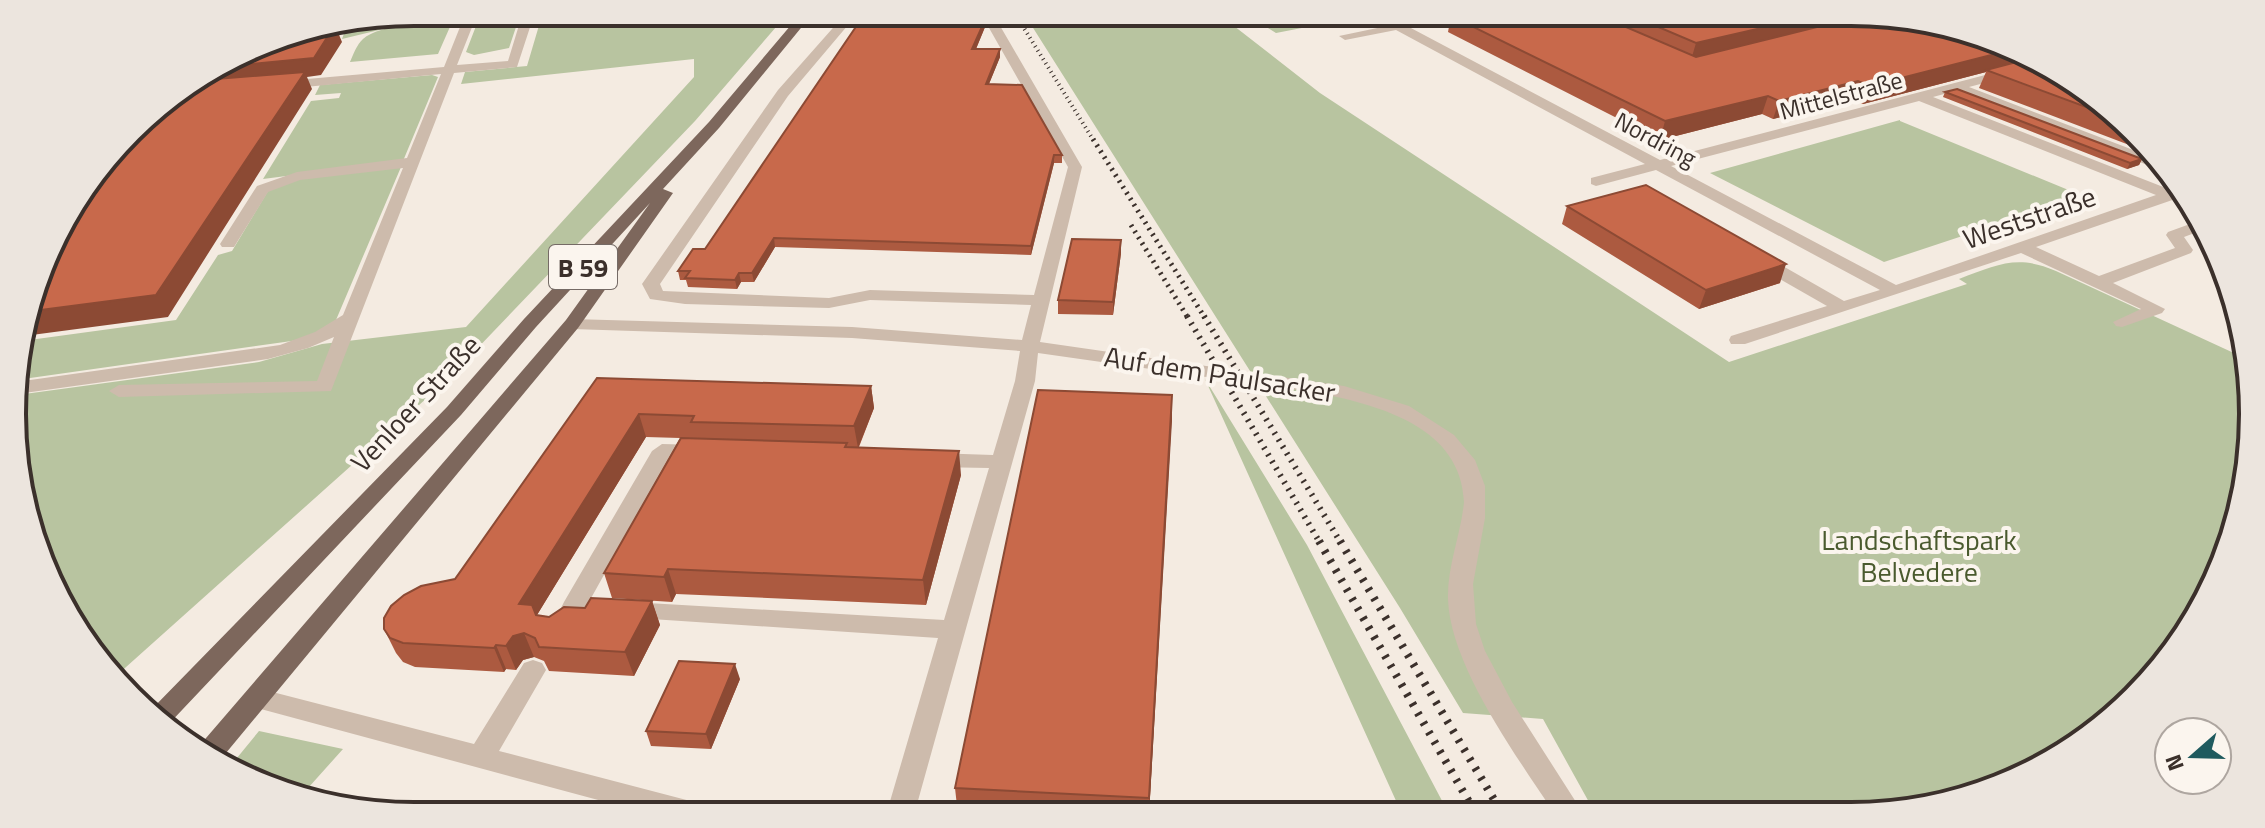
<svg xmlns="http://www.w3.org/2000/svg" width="2265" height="828" font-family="'Titillium Web',sans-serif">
<rect width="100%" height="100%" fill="#f4ebe1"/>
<path fill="#b8c4a0" d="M414,12H456L454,17L408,23L342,39L345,31L284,33Z
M521,12L509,48L474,55L466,52L481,13Z
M543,12H789L695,121L447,380L116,676L80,637L20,493L17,395L259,362L322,344L466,327L694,77V59L461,84L465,72L527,66Z
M1023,12H1216L1320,93L1729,362L1967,284L1959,279C1997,265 2017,254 2056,271L2249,360L2239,518L2185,637L2116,716L2028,775L1904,812L1595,813L1543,719L1463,713L1400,608Z
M1242,12H1384L1276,33Z
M453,20L438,54L350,62C353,55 357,44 363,39C380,24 431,22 453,20Z
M432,75L438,77L403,161L263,179L311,101L339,98L341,93L315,95L320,85Z
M1900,120V121L2083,196L1884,262L1710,173Z
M401,167L336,320L306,339L16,380V361L22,341L176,320L218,255L232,251L268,191L304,177Z
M1205,379L1307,545L1449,814H1402Z
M259,731L343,749L300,797L232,764Z"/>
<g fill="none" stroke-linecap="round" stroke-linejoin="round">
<path fill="#cdbbac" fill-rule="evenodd" d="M466,12H478L457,65L508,61L523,12H535L517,67L454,73L331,391L119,397L109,391L119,385L317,381L334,337L308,348L268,359L17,394L16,382L280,345L315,332L343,315L403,168L300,180L268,192L234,247H222L220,244L257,186L297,172L407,158L441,74L284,89L278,85L284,81L444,67Z
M847,12H859L788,96L660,284L663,291L829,298L870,290L1034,295L1068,167L980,12H992L1082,167L1040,342L1344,386L1409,406L1454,435L1475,460L1485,486V518L1473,584L1476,624L1485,651L1512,702L1583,813H1554C1518,758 1450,666 1448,599C1447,567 1461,534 1464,502C1461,427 1381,406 1319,393L1038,353L1035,381L914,815H886L938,638L621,617L618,611L621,605L630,602L944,620L989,468L933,467L923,460L933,453L993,455L1015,381L1020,351L852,338L572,329L563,324L572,319L852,327L1022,340L1031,305L870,300L829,308L685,304L650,299L642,284L778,90Z
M1454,12H1478L1409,27L1660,160L2031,63L2041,68L1969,87L2149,156L2158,167L2150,166L1955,91L1933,97L2171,190L2177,188L2184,196L2036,247L2099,276L2175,248L2166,235L2168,232L2201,220L2205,229L2184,237L2193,250L2191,253L2113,283L2165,309L2162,313L2122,327L2116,326L2113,322L2141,309L2021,253L1745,344H1731L1729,340L1731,336L1827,306L1755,265L1753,261L1755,257H1767L1844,301L1880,290L1656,170L1596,186L1591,184V178L1645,164L1396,30L1345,40L1339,36ZM1919,101L2156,195L1896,285L1671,166Z
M662,444L701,445L711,452L701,459L669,458L590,600L607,603L610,609L607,615L598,618L564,614L561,608L564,602L652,451Z
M533,660L542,663L546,670L499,751L698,803L708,806L712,815H654L257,708L248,705L244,698L248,691L257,688L474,744L524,663Z"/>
<path fill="#7d675c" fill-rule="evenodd" d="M802,12H814L719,128L663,189L673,193L578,328L221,759L199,748L200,745L566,320L650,203L536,327L461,415L165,728L149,712L447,407L524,319L709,122Z"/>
<path stroke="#3b302b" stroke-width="4" stroke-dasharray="1 4" stroke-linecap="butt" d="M1014,12L1094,141"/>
<path stroke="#3b302b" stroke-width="5" stroke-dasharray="2 5" stroke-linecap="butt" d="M1093,139L1205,318
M1131,225L1188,318"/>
<path stroke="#3b302b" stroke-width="6" stroke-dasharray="2 6" stroke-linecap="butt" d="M1187,316L1320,543
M1204,316L1341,543"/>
<path stroke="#3b302b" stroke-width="8" stroke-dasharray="3 8" stroke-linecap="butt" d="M1319,541L1476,814
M1340,541L1502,813"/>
</g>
<path fill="#ac5a40" d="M1593,12H1851L1854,18L1867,15L1866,14L1955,26L2096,95L2145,151L1979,88L1986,72L1863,104L1852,99L1773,119L1762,114L1660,140L1448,32L1451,16L1520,23Z
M985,27L976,49H1000V57L989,84L1062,155V163H1054L1031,255L775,247L754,282H741L737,289L688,287L686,280H680L678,271Z
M1945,92L2142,159L2139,165L2127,169L1943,97Z
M1567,206L1780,283L1699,309L1562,224Z
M1121,253L1113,315L1058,314V300Z
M597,378L871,386L874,408L859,447L961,475L926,605L676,594L672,602L612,598L604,573L680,438L646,437L537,615L549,617L585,608L652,601L660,625L634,676L549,671L544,661L534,657L523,660L516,670L506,669L504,672L415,667L403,662L396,653L384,629L455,579Z
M1172,395L1149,814L958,815L955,788Z
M740,679L711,749L651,746L646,731Z"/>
<path fill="#8c4a34" d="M1832,12L1856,13L1853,22L1691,60L1696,43Z
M985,20V27L973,56L972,49Z
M335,25L342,42L321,75L307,77L312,89L168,317L24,336L33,311L191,87L229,66L314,58Z
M1000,49V57L986,91V84Z
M2007,51L2027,61L1986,70V72L1863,104L1870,86Z
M1858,81L1852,99L1773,119L1779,101Z
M1768,96L1762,114L1660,140L1665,121Z
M1054,155V163L1031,255V246Z
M2142,159L2139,165L2127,169L2130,163Z
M774,238L775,247L754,282L752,273Z
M1121,240V253L1113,315V302Z
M1786,264L1780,283L1699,309L1706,290Z
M739,273L741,282L737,289L735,280Z
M871,386L874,408L858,448L854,426Z
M1172,395V421L1149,814V798Z
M639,414L646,437L529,628L519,604Z
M959,451L961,475L926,605L923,580Z
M668,569L676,594L672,602L664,577Z
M652,601L660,625L634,676L625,652Z
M524,633L534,657L523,660L516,670L506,646L513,636Z
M496,645L506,669L504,672L494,648Z
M735,664L740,679L711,749L706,734Z"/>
<path fill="#c8694b" stroke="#8c4a34" stroke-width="2" d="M866,12H980L985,20L972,49H1000L986,84L1022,85L1062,155H1054L1031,246L774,238L752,273H739L735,280L685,278L690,271H678L693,249H705Z
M1471,12H1496L1520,23L1559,16L1567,12H1591L1696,57L1869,14L1955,26L2007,51L1870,86L1858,81L1779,101L1768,96L1665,121L1451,16Z
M1623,12H1832L1696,43Z
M335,25L314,58L229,66L284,33L302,31L329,29Z
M2024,60L2096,95L2116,118L1986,70Z
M305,72L156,295L33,311L66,213L149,111L203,80Z
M1957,89L2142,159L2130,163L1945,92Z
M1646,185L1786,264L1706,290L1567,206Z
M1072,239L1121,240L1113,302L1058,300Z
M597,378L871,386L854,426L691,422L694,416L639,414L519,604L532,605L536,615L549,617L564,607L585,608L591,598L652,601L625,652L539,647L535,638L524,633L513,636L506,646L496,645L494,648L403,643L390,638L384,629V618L391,606L404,595L421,586L455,579Z
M1038,390L1172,395L1149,798L955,788Z
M681,438L847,443L845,447L959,451L923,580L668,569L664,577L604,573Z
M679,661L735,664L706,734L646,731Z"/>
<g text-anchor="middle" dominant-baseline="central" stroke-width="8" stroke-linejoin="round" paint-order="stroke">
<g font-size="24" fill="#3b302b" stroke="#fbf5ee">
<text transform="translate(1841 95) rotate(-15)">Mittelstraße</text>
<text transform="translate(1656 139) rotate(28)">Nordring</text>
</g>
<rect fill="#fbf5ee" stroke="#756b66" stroke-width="2" x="549" y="245" width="68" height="44" rx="6"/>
<g font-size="26" font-weight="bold" fill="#3b302b">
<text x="583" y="267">B 59</text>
</g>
<g font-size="28" fill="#3b302b" stroke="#fbf5ee">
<text transform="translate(2029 217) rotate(-19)">Weststraße</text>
<text transform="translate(1220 374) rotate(9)">Auf dem Paulsacker</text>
<text transform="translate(415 403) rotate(-47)">Venloer Straße</text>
</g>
<g font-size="28" fill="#4a5a2e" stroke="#fbf5ee">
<text x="1919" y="539">Landschaftspark<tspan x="1919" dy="32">Belvedere</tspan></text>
</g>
</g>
<path d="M0 0H2265V828H0ZM414 26H1851A388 388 0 0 1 2239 414V414A388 388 0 0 1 1851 802H414A388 388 0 0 1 26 414V414A388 388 0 0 1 414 26Z" fill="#ece5de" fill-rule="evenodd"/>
<path fill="none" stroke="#3b302b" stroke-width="4" d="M414 26H1851A388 388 0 0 1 2239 414V414A388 388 0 0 1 1851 802H414A388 388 0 0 1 26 414V414A388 388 0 0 1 414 26Z"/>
<g transform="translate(2193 756) rotate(250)"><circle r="38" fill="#fbf5ee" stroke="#aea6a0" stroke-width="2"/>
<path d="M0-6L14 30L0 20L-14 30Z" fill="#1f5a5e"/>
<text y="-12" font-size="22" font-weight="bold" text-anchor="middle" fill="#3b302b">N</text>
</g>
</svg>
